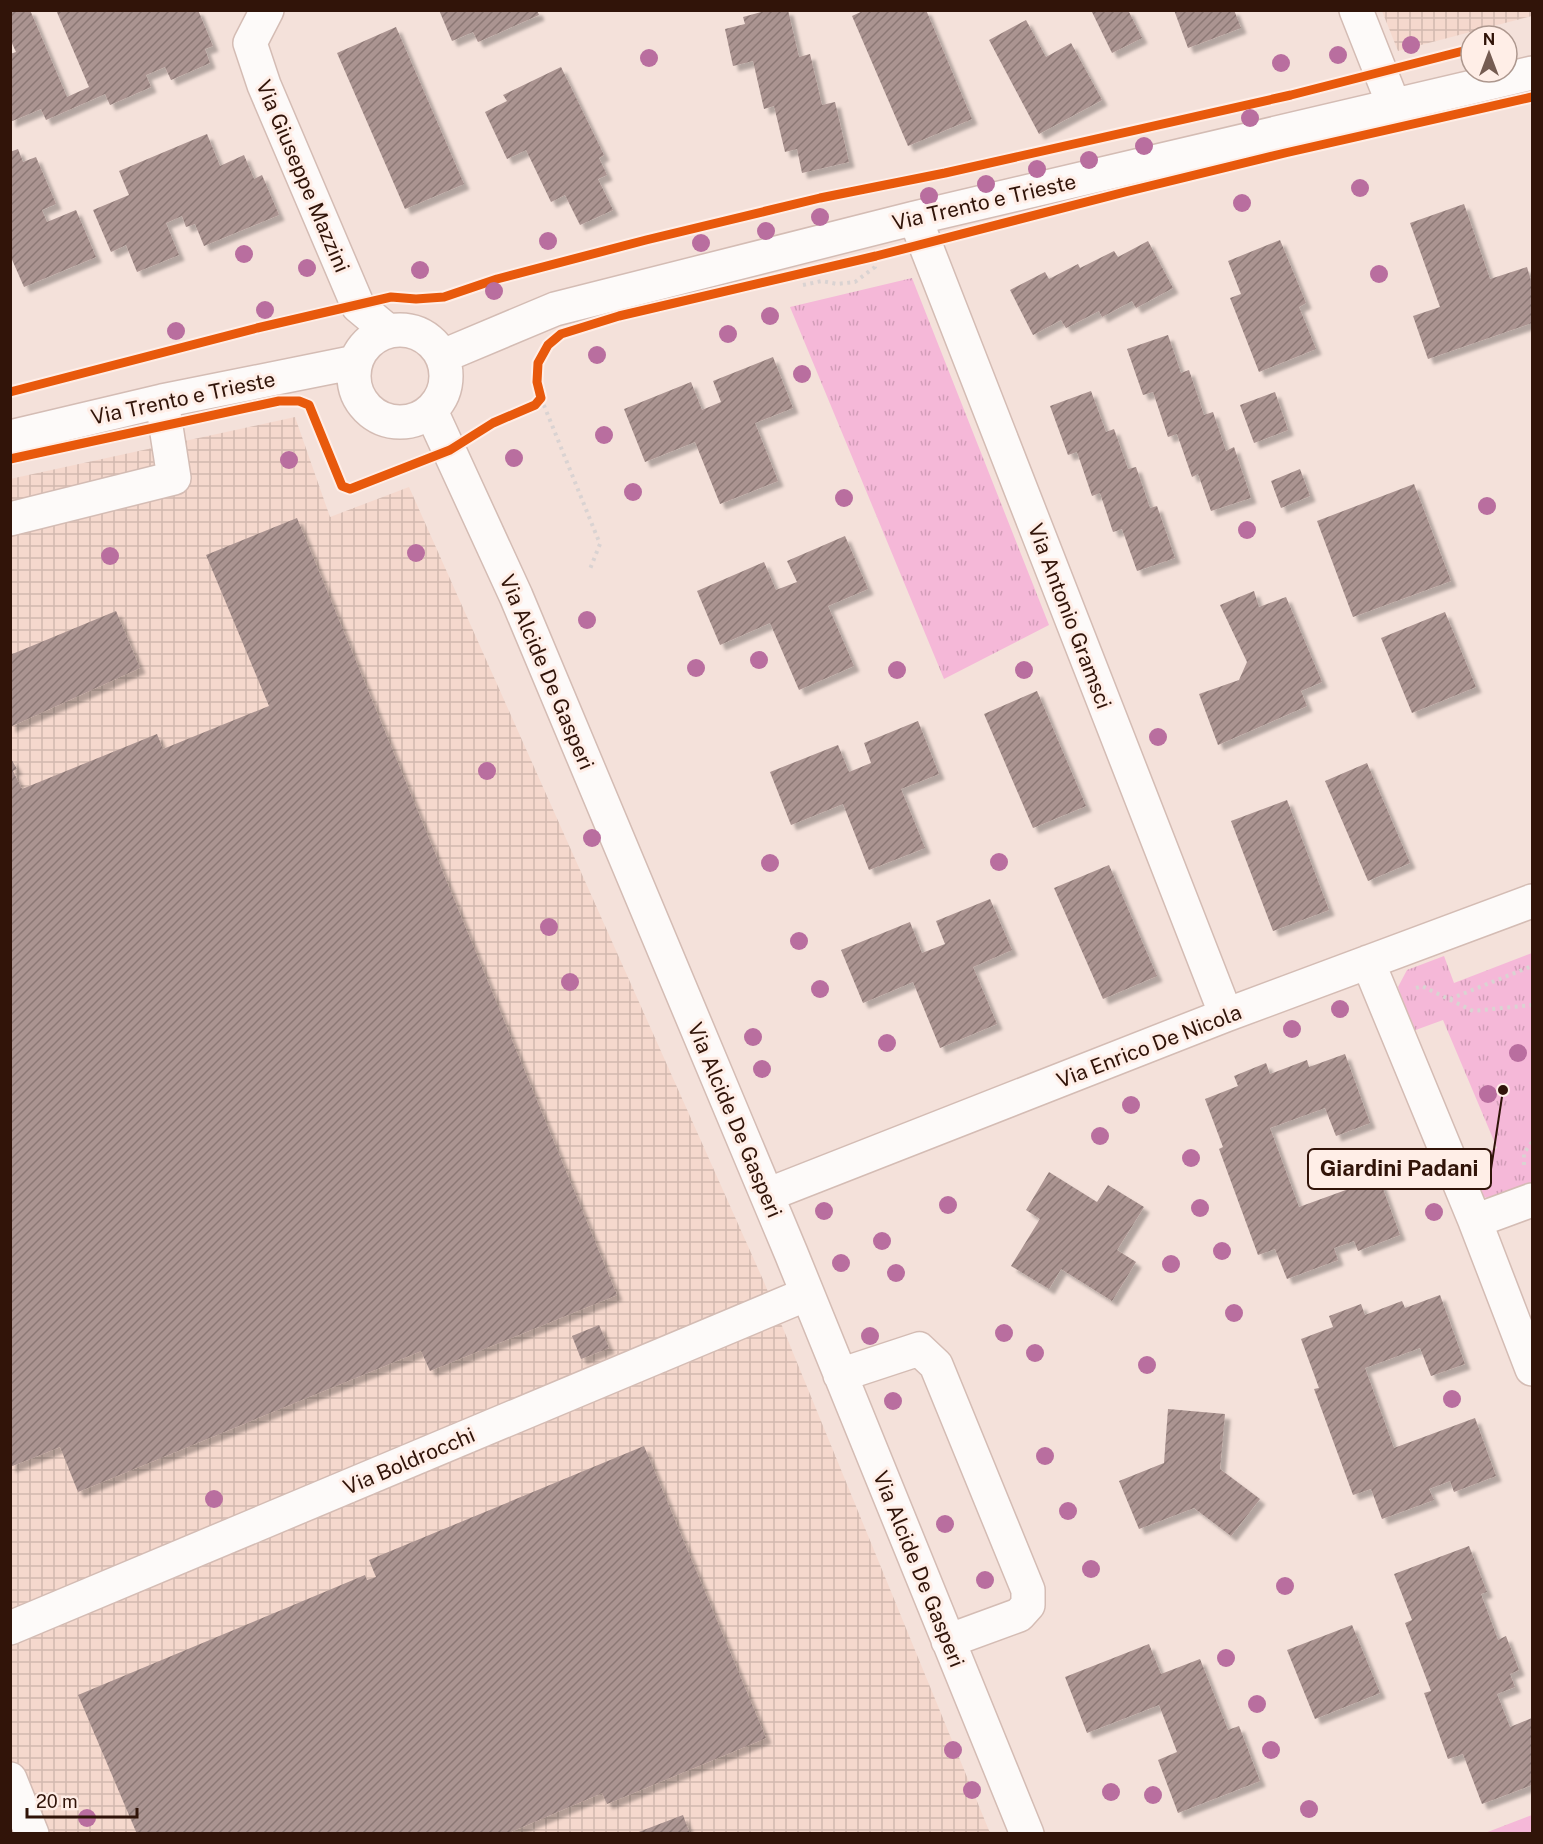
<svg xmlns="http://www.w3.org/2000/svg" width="1543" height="1844" font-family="'Public Sans',sans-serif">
<defs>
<pattern id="industrial-grid" width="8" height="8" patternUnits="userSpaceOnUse" patternTransform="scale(1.5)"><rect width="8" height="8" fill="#f5d8cd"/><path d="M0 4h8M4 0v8" fill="none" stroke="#d2b8af"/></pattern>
<pattern id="grass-tufts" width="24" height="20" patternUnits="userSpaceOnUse" patternTransform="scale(1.5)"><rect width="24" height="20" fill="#f5b8d8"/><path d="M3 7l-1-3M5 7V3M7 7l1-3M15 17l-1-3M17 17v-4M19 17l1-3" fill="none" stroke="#d29db8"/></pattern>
<pattern id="building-hatch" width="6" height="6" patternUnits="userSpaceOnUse" patternTransform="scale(1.5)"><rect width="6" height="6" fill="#ab9491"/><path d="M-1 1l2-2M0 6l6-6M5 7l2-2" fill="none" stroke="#8c7875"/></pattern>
<filter id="shadow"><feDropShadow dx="5.5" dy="5.5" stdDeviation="1.5" flood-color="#0004"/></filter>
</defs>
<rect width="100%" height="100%" fill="#f4e1da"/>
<path fill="url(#industrial-grid)" d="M1532,10V16L1398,51L1382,11Z
M295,417L330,517L409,487L764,1282L990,1833H11L10,479Z"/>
<path fill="url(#grass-tufts)" d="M912,278L1049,625L944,679L790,307Z
M1532,953V1189L1501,1201L1479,1196L1467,1161L1497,1148L1443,1020L1413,1031L1398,987L1407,970L1444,956L1454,983Z
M1532,1815V1833H1485Z"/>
<path fill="url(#building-hatch)" filter="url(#shadow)" d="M10,10H30L67,97L89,87L56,10H198L213,46L205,49L210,63L171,80L165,67L146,75L151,87L110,105L105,94L46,120L41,109L10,122V54L16,52L10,39Z
M439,10H537L539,15L478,42L473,32L452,41Z
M769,10H788L799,57L810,54L822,105L835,102L849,162L802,173L797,149L785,152L774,106L764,109L753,61L733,66L725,29L745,24L743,17Z
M865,10H926L972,119L908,146L852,16Z
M1091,10H1128L1142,38L1112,53Z
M1174,10H1234L1241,28L1188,48Z
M1026,20L1046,57L1071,43L1102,100L1039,134L989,40Z
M396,27L464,184L405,209L337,53Z
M561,67L604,155L599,158L607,175L598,179L613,210L580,225L565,195L551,202L526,150L507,159L485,112L507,101L503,95Z
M207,134L220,166L244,155L254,179L262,175L279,215L204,246L195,224L186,227L182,216L166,223L179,255L137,272L126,245L111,252L93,210L129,195L119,171Z
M18,149L23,162L36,157L56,204L42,210L47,222L76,210L96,257L24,287L10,255V152Z
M1464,204L1490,279L1527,267L1532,284V323L1428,359L1413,316L1440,307L1410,223Z
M1280,240L1306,303L1299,307L1316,349L1259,372L1230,298L1241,294L1228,261Z
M1148,241L1173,288L1136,308L1132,301L1102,317L1099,311L1066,328L1061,320L1033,335L1010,290L1045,272L1049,279L1078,264L1080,268L1114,251L1118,257Z
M1168,335L1181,373L1189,370L1204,415L1213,412L1226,451L1234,447L1251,498L1211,511L1198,474L1192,477L1177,434L1168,437L1153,392L1143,395L1127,349Z
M773,357L793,408L755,423L778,481L720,504L695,442L645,462L624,409L691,382L702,410L721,402L713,381Z
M1091,391L1106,432L1114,429L1128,469L1136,467L1150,508L1157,506L1175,558L1137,571L1122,529L1113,532L1100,493L1092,496L1077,452L1068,455L1050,406Z
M1275,392L1288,430L1254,443L1240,405Z
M1300,469L1310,496L1281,508L1271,481Z
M1414,484L1451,581L1353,617L1317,521Z
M297,518L617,1295L430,1371L421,1351L78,1492L60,1447L10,1467V757L17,769L13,771L22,789L157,734L163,749L269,706L206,555Z
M845,536L868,589L828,606L854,666L799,690L770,623L720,645L697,591L764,562L776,590L797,582L787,561Z
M1254,591L1259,607L1286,597L1322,682L1301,691L1307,706L1218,745L1199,694L1239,680L1247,662L1220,605Z
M116,611L140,668L10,727V655Z
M1445,612L1476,687L1412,713L1381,638Z
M1037,691L1086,806L1033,828L984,714Z
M918,721L939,774L901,789L925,848L869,870L843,804L791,825L770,772L838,745L849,772L871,763L864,743Z
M1367,763L1410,863L1368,881L1325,781Z
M1287,800L1329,910L1273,931L1231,821Z
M1109,865L1157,976L1103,999L1054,888Z
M990,899L1012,950L973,967L997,1024L940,1048L913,982L863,1003L841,950L910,922L922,953L945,944L936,921Z
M1345,1054L1370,1123L1336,1136L1325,1108L1270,1128L1299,1207L1379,1178L1400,1235L1358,1251L1354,1241L1334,1248L1338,1260L1287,1279L1275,1249L1258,1255L1219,1149L1223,1147L1205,1099L1238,1086L1234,1076L1266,1063L1270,1074L1307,1060L1309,1067Z
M1049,1172L1097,1202L1108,1185L1144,1207L1117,1250L1136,1262L1112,1301L1061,1269L1049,1289L1011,1266L1040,1219L1026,1210Z
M1440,1295L1465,1364L1431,1376L1420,1348L1365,1368L1394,1448L1475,1418L1496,1476L1454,1492L1450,1481L1429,1489L1434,1500L1382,1519L1371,1489L1353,1495L1314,1389L1319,1388L1301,1339L1333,1327L1329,1316L1361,1304L1365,1315L1402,1301L1405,1308Z
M599,1325L609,1348L581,1359L572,1336Z
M1168,1409L1225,1414L1220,1469L1260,1499L1231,1536L1194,1508L1139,1529L1119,1481L1164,1463Z
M644,1446L766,1738L607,1804L602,1793L506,1834H137L78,1695L365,1575L367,1580L376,1577L369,1560Z
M1469,1546L1487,1592L1481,1594L1498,1640L1506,1636L1519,1670L1510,1674L1515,1687L1497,1694L1510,1727L1532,1718V1785L1482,1804L1463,1754L1448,1759L1424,1693L1431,1691L1405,1623L1412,1620L1394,1574Z
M1352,1625L1380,1693L1315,1719L1287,1650Z
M1149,1644L1161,1674L1200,1659L1228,1730L1239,1726L1260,1781L1178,1813L1158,1760L1177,1752L1159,1705L1087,1733L1065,1677Z
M683,1815L690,1834H636V1833Z"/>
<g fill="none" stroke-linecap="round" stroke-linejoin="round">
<defs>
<path id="minor" d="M267,10L250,43L264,85L358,306L388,331
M1356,10L1394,106
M915,218L1226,1015
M354 376a46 46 0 1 1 92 0a46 46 0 1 1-92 0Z
M443,356L555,309L915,218L1532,73
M431,411L516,596L791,1253L1027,1834
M10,437L162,401L356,362
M10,519L174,478L162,401
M1368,962L1475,1221L1532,1369
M767,1195L1226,1015L1532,901
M1475,1221L1532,1200
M840,1375L919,1349L936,1365L1028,1590V1605L1019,1615L948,1641
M10,1628L807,1294
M10,1779L32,1834"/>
</defs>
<use href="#minor" stroke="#d4bcb4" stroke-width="36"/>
<path stroke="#dad3d2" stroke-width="4" stroke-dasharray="3 4.5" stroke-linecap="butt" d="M803,285L822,281L837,284L855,282L875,267V263
M541,398L600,544L590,569
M1416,988L1422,986L1473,1011L1532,1005
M1450,999L1532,966
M1524,1165V1153L1532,1142"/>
<use href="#minor" stroke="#fdfaf9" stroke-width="33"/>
<defs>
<path id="cycleway" d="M10,392L257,328L391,297L416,299L444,297L497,279L646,240L820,198L945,173L1291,95L1471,49
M10,459L279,401H299L309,405L342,486L350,489L450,450L493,423L535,405L541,398L537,382L538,363L548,345L561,334L619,316L876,256L1125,192L1285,153L1532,97"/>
</defs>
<use href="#cycleway" stroke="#ffeee7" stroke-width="13"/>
<use href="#cycleway" stroke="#e8590c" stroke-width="9"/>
</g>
<g fill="#b96e9f">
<circle cx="1411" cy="45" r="9"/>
<circle cx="1338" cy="55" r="9"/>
<circle cx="649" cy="58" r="9"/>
<circle cx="1281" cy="63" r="9"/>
<circle cx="1250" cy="118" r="9"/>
<circle cx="1144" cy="146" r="9"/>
<circle cx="1089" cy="160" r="9"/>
<circle cx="1037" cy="169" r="9"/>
<circle cx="986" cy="184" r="9"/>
<circle cx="1360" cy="188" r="9"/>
<circle cx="929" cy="196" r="9"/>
<circle cx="1242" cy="203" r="9"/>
<circle cx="820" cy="217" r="9"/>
<circle cx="766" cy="231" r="9"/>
<circle cx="548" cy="241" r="9"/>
<circle cx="701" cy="243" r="9"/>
<circle cx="244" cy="254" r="9"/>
<circle cx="307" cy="268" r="9"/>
<circle cx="420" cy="270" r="9"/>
<circle cx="1379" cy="274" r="9"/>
<circle cx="494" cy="291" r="9"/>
<circle cx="265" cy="310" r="9"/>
<circle cx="770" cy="316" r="9"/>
<circle cx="176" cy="331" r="9"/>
<circle cx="728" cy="334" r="9"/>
<circle cx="597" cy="355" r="9"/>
<circle cx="802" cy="374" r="9"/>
<circle cx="604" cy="435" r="9"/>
<circle cx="514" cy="458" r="9"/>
<circle cx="289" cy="460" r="9"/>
<circle cx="633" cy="492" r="9"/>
<circle cx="844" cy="498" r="9"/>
<circle cx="1487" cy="506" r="9"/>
<circle cx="1247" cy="530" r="9"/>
<circle cx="416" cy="553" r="9"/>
<circle cx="110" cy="556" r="9"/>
<circle cx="587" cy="620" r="9"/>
<circle cx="759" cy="660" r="9"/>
<circle cx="696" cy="668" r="9"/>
<circle cx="897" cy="670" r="9"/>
<circle cx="1024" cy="670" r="9"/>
<circle cx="1158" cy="737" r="9"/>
<circle cx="487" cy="771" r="9"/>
<circle cx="592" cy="838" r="9"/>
<circle cx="999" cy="862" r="9"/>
<circle cx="770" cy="863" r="9"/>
<circle cx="549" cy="927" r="9"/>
<circle cx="799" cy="941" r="9"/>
<circle cx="570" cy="982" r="9"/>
<circle cx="820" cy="989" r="9"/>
<circle cx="1340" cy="1009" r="9"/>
<circle cx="1292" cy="1029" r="9"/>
<circle cx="753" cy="1037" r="9"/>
<circle cx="887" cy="1043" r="9"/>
<circle cx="1518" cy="1053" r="9"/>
<circle cx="762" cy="1069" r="9"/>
<circle cx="1488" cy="1094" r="9"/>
<circle cx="1131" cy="1105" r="9"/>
<circle cx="1100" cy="1136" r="9"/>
<circle cx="1191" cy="1158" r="9"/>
<circle cx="948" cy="1205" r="9"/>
<circle cx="1200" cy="1208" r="9"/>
<circle cx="824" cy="1211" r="9"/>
<circle cx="1434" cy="1212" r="9"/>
<circle cx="882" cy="1241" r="9"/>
<circle cx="1222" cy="1251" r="9"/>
<circle cx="841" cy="1263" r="9"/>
<circle cx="1171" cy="1264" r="9"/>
<circle cx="896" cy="1273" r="9"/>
<circle cx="1234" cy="1313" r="9"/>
<circle cx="1004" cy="1333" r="9"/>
<circle cx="870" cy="1336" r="9"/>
<circle cx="1035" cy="1353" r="9"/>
<circle cx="1147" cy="1365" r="9"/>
<circle cx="1452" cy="1399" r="9"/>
<circle cx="893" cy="1401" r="9"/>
<circle cx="1045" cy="1456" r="9"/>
<circle cx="214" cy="1499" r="9"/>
<circle cx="1068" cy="1511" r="9"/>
<circle cx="945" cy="1524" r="9"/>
<circle cx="1091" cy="1569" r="9"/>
<circle cx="985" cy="1580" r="9"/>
<circle cx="1285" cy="1586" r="9"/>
<circle cx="1226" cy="1658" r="9"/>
<circle cx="1257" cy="1704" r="9"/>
<circle cx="953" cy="1750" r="9"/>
<circle cx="1271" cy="1750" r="9"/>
<circle cx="972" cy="1790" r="9"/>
<circle cx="1111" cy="1792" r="9"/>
<circle cx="1153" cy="1795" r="9"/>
<circle cx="1309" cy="1809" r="9"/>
<circle cx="87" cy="1818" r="9"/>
</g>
<g text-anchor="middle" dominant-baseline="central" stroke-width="6" stroke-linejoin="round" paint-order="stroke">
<g font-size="21" fill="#311409" stroke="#ffeee7">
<text transform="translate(303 176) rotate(67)">Via Giuseppe Mazzini</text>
<text transform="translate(984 202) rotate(-13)">Via Trento e Trieste</text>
<text transform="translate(183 398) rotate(-12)">Via Trento e Trieste</text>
<text transform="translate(1070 616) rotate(69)">Via Antonio Gramsci</text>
<text transform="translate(547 672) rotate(67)">Via Alcide De Gasperi</text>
<text transform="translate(1149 1046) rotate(-21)">Via Enrico De Nicola</text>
<text transform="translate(735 1120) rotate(67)">Via Alcide De Gasperi</text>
<text transform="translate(409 1461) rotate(-23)">Via Boldrocchi</text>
<text transform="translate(919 1569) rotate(68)">Via Alcide De Gasperi</text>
</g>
</g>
<path fill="none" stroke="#311409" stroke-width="2" d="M1503 1090L1491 1169"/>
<circle fill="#311409" stroke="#ffeee7" stroke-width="2" cx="1503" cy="1090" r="6"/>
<rect fill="#ffeee7" stroke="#311409" stroke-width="2" x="1308" y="1149" width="183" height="40" rx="6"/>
<g font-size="22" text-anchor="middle" font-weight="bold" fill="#311409">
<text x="1399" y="1176">Giardini Padani</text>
</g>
<rect width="1543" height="1844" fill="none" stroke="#311409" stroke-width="24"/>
<g transform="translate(1489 54)"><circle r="28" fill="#ffeee7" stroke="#ad978e" stroke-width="1.5"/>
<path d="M0-4.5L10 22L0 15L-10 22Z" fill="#755c52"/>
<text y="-9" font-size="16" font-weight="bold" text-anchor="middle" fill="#311409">N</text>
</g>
<path d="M27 1808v9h110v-9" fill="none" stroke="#311409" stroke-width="3"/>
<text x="36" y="1808" font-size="18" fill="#311409" stroke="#ffeee7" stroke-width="4.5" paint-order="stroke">20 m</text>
</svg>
